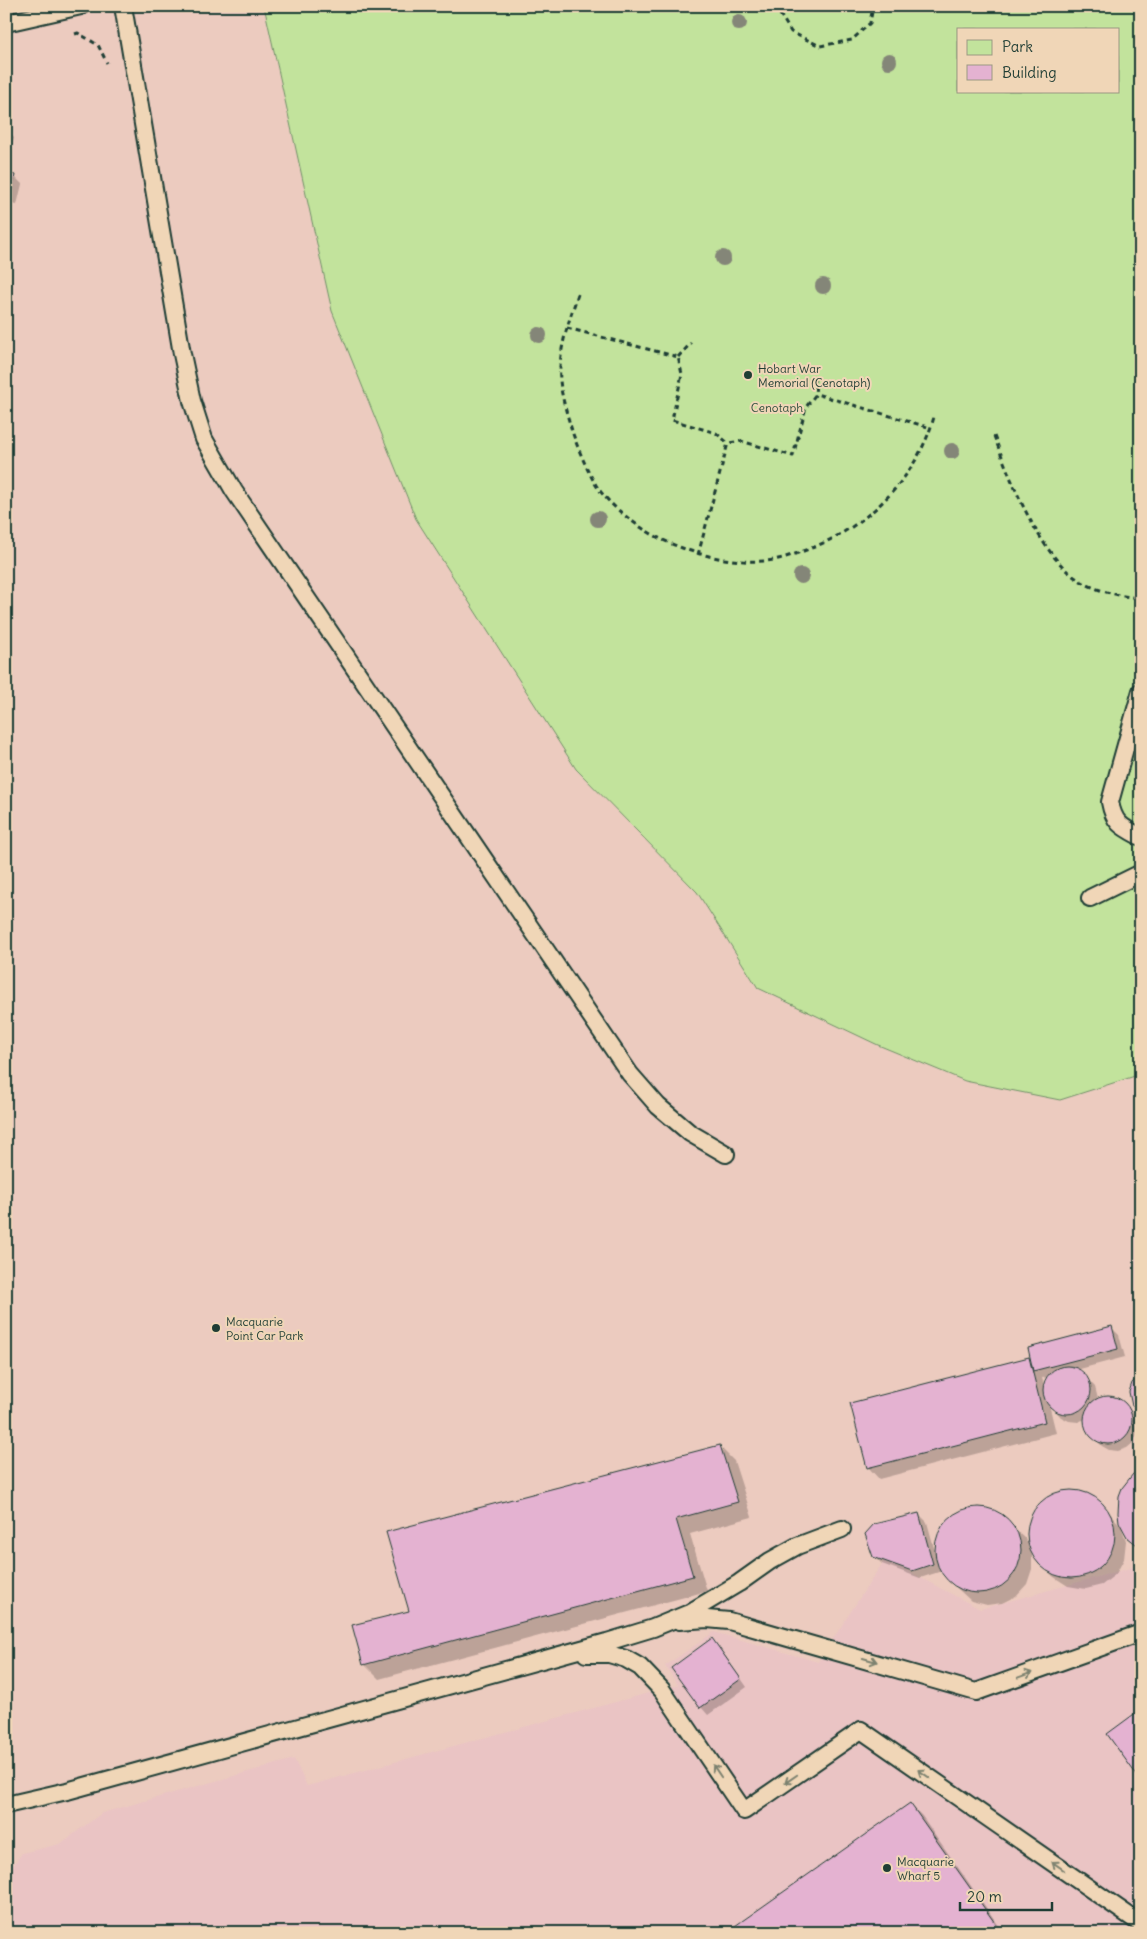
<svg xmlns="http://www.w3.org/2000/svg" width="1147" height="1939" font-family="Delius,sans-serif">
<rect width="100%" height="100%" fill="#eccbbf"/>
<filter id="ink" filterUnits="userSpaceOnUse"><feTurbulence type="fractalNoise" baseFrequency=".02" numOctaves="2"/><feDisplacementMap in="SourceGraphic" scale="10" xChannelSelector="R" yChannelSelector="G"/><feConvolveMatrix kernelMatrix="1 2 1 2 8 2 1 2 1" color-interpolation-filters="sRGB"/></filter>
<g filter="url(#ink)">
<path fill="#eac4c4" d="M885,1559L980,1609L1141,1565V1933H6V1876L22,1853L60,1844L102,1813L294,1759L307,1786L678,1685L665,1666L714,1632L818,1662Z"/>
<path fill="#c2e39c" stroke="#709068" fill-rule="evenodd" d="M264,6H1141V1073L1135,1076L1060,1100L965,1081L878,1045L758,988L697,892L576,769L416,519L332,311ZM958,29H1118V91H958Z"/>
<path fill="#0003" fill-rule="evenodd" d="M6,129L14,137L6,165Z
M6,174L15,177L22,184L17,205L6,203Z
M1112,1328L1119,1335L1125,1357L1076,1370L1081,1372L1095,1387L1098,1399L1103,1397H1112L1124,1403L1137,1418L1139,1427L1137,1435L1133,1443L1127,1448L1118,1451L1109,1450L1102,1446L1087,1431L1085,1419L1078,1422L1069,1421L1061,1417L1049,1404L1056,1433L879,1479L868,1467L1028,1358L1032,1363ZM1048,1377L1044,1385L1042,1378Z
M719,1446L734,1461L752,1517L690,1534L707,1591L379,1679L364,1664L411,1612Z
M1141,1471V1549L1128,1536L1121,1525L1126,1541L1124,1559L1116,1574L1102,1585L1086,1589L1068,1586L1054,1577L1041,1565L1032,1551V1569L1027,1584L1016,1596L1002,1603L987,1605L971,1601L947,1579L942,1571L920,1578L882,1564L874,1556L919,1514L927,1522L936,1555L937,1541L943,1526L955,1515L970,1508L986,1509L1001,1515L1025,1538L1031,1549L1028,1533L1031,1518L1039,1505L1051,1496L1065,1491L1080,1492L1100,1502L1121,1526L1119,1505Z
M711,1640L719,1647L747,1687L708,1715L701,1707Z
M910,1804L922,1816L1004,1933H727Z"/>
<path fill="#e4b2d1" stroke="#1f3d34" d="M6,173L15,175L10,199L6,198Z
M1141,1321V1351L1136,1339V1331Z
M1112,1326L1118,1349L1033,1371L1028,1348Z
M1029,1357L1045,1422L867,1468L850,1403Z
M1043 1390a24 24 0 1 1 48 0a24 24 0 1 1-48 0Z
M1141,1373V1415L1132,1406L1129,1392L1132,1383Z
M1084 1420a24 24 0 1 1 48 0a24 24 0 1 1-48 0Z
M720,1445L738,1502L676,1519L693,1576L363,1665L352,1625L409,1611L386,1532Z
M1141,1469V1548L1127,1537L1119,1522L1118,1513L1119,1496L1122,1488L1133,1474Z
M1027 1534a44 44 0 1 1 88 0a44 44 0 1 1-88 0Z
M935 1550a43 43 0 1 1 86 0a43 43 0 1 1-86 0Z
M919,1513L933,1564L912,1571L873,1557L865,1534L874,1524Z
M712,1638L741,1679L700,1708L671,1668Z
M1141,1709V1781L1107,1734Z
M910,1803L1002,1933H725Z"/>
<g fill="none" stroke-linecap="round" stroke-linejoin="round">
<defs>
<path id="service" d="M123,6L182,354L192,401L204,439L234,491L630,1074L658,1106L690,1133L726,1154
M6,23L81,6
M1141,691L1110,802C1114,824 1122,827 1141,837
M1090,898L1141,873
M679,1621L707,1619L729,1621L976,1692L1141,1633
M586,1654H609L626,1659L640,1667L662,1690L744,1811L861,1730L1141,1924
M6,1805L67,1791L607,1642L653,1628L687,1614L739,1583L770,1561L797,1546L842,1529"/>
</defs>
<use href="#service" stroke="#1f3d34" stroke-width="20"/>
<path stroke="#1f3d34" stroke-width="3" stroke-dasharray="5 4" stroke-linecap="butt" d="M775,6L791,32L820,46L852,40L870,23L873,6
M75,34L78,33L98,45L107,63
M578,294C570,318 561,342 560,367C558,388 567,414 573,434C579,451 587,470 596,485C610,507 640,529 663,540C695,555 729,563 765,561C780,560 795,554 809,549C867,527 917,478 934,417
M567,328L678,357L682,374L672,420L716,433L728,443L741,441L793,456L806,407L816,394L931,428
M678,357L691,343
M814,377L816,394
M994,436C1011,480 1031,534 1064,568C1083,588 1114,596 1141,598
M698,555L728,443"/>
<use href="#service" stroke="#f0d6b7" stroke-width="16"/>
</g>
<g fill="#848678">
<circle cx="739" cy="23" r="8"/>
<circle cx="889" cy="61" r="8"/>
<circle cx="723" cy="258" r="8"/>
<circle cx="823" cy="286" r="8"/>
<circle cx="539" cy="335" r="8"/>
<circle cx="952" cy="451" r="8"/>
<circle cx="598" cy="519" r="8"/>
<circle cx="801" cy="576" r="8"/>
</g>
<defs><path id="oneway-shaft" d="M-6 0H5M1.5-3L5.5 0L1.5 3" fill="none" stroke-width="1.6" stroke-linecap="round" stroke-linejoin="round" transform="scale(1.25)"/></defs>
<g stroke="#7d826f">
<use href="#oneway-shaft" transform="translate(870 1660) rotate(16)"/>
<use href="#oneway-shaft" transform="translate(1025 1675) rotate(-20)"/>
<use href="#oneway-shaft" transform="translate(717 1771) rotate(-124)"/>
<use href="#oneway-shaft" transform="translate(924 1774) rotate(-145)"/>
<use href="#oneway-shaft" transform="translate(791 1779) rotate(145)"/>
<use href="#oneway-shaft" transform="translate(1058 1866) rotate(-145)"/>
</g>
</g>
<g fill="#1f3d34" stroke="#f0d6b7" stroke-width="2">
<circle cx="748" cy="375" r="5"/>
<circle cx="216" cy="1328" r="5"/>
<circle cx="887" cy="1868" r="5"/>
</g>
<g text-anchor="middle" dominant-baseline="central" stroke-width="4" stroke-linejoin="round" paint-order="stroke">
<g font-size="12" fill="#1f3d34" stroke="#f0d6b7" text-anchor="start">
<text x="758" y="368">Hobart War<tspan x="758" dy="14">Memorial (Cenotaph)</tspan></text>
<text x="226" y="1321">Macquarie<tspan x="226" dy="14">Point Car Park</tspan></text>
<text x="897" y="1861">Macquarie<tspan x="897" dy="14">Wharf 5</tspan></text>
</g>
<g font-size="12" fill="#2f4e3e" stroke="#f0d6b7">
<text x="777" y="407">Cenotaph</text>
</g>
</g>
<rect width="1147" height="1939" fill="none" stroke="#f0d6b7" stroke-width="25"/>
<rect x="12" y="12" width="1122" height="1914" fill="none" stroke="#1f3d34" stroke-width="2" filter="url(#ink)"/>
<rect x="957" y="28" width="162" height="65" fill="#f0d6b7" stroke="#9c9983"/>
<rect x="967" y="40" width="25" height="15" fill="#c2e39c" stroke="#9c9983"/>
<text x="1002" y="52" font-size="15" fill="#1f3d34">Park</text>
<rect x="967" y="65" width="25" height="15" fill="#e4b2d1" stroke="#9c9983"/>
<text x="1002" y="78" font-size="15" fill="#1f3d34">Building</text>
<path d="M960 1902v8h92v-8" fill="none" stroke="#1f3d34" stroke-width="2.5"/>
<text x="967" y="1902" font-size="15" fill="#1f3d34" stroke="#f0d6b7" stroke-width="4" paint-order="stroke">20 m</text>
</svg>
